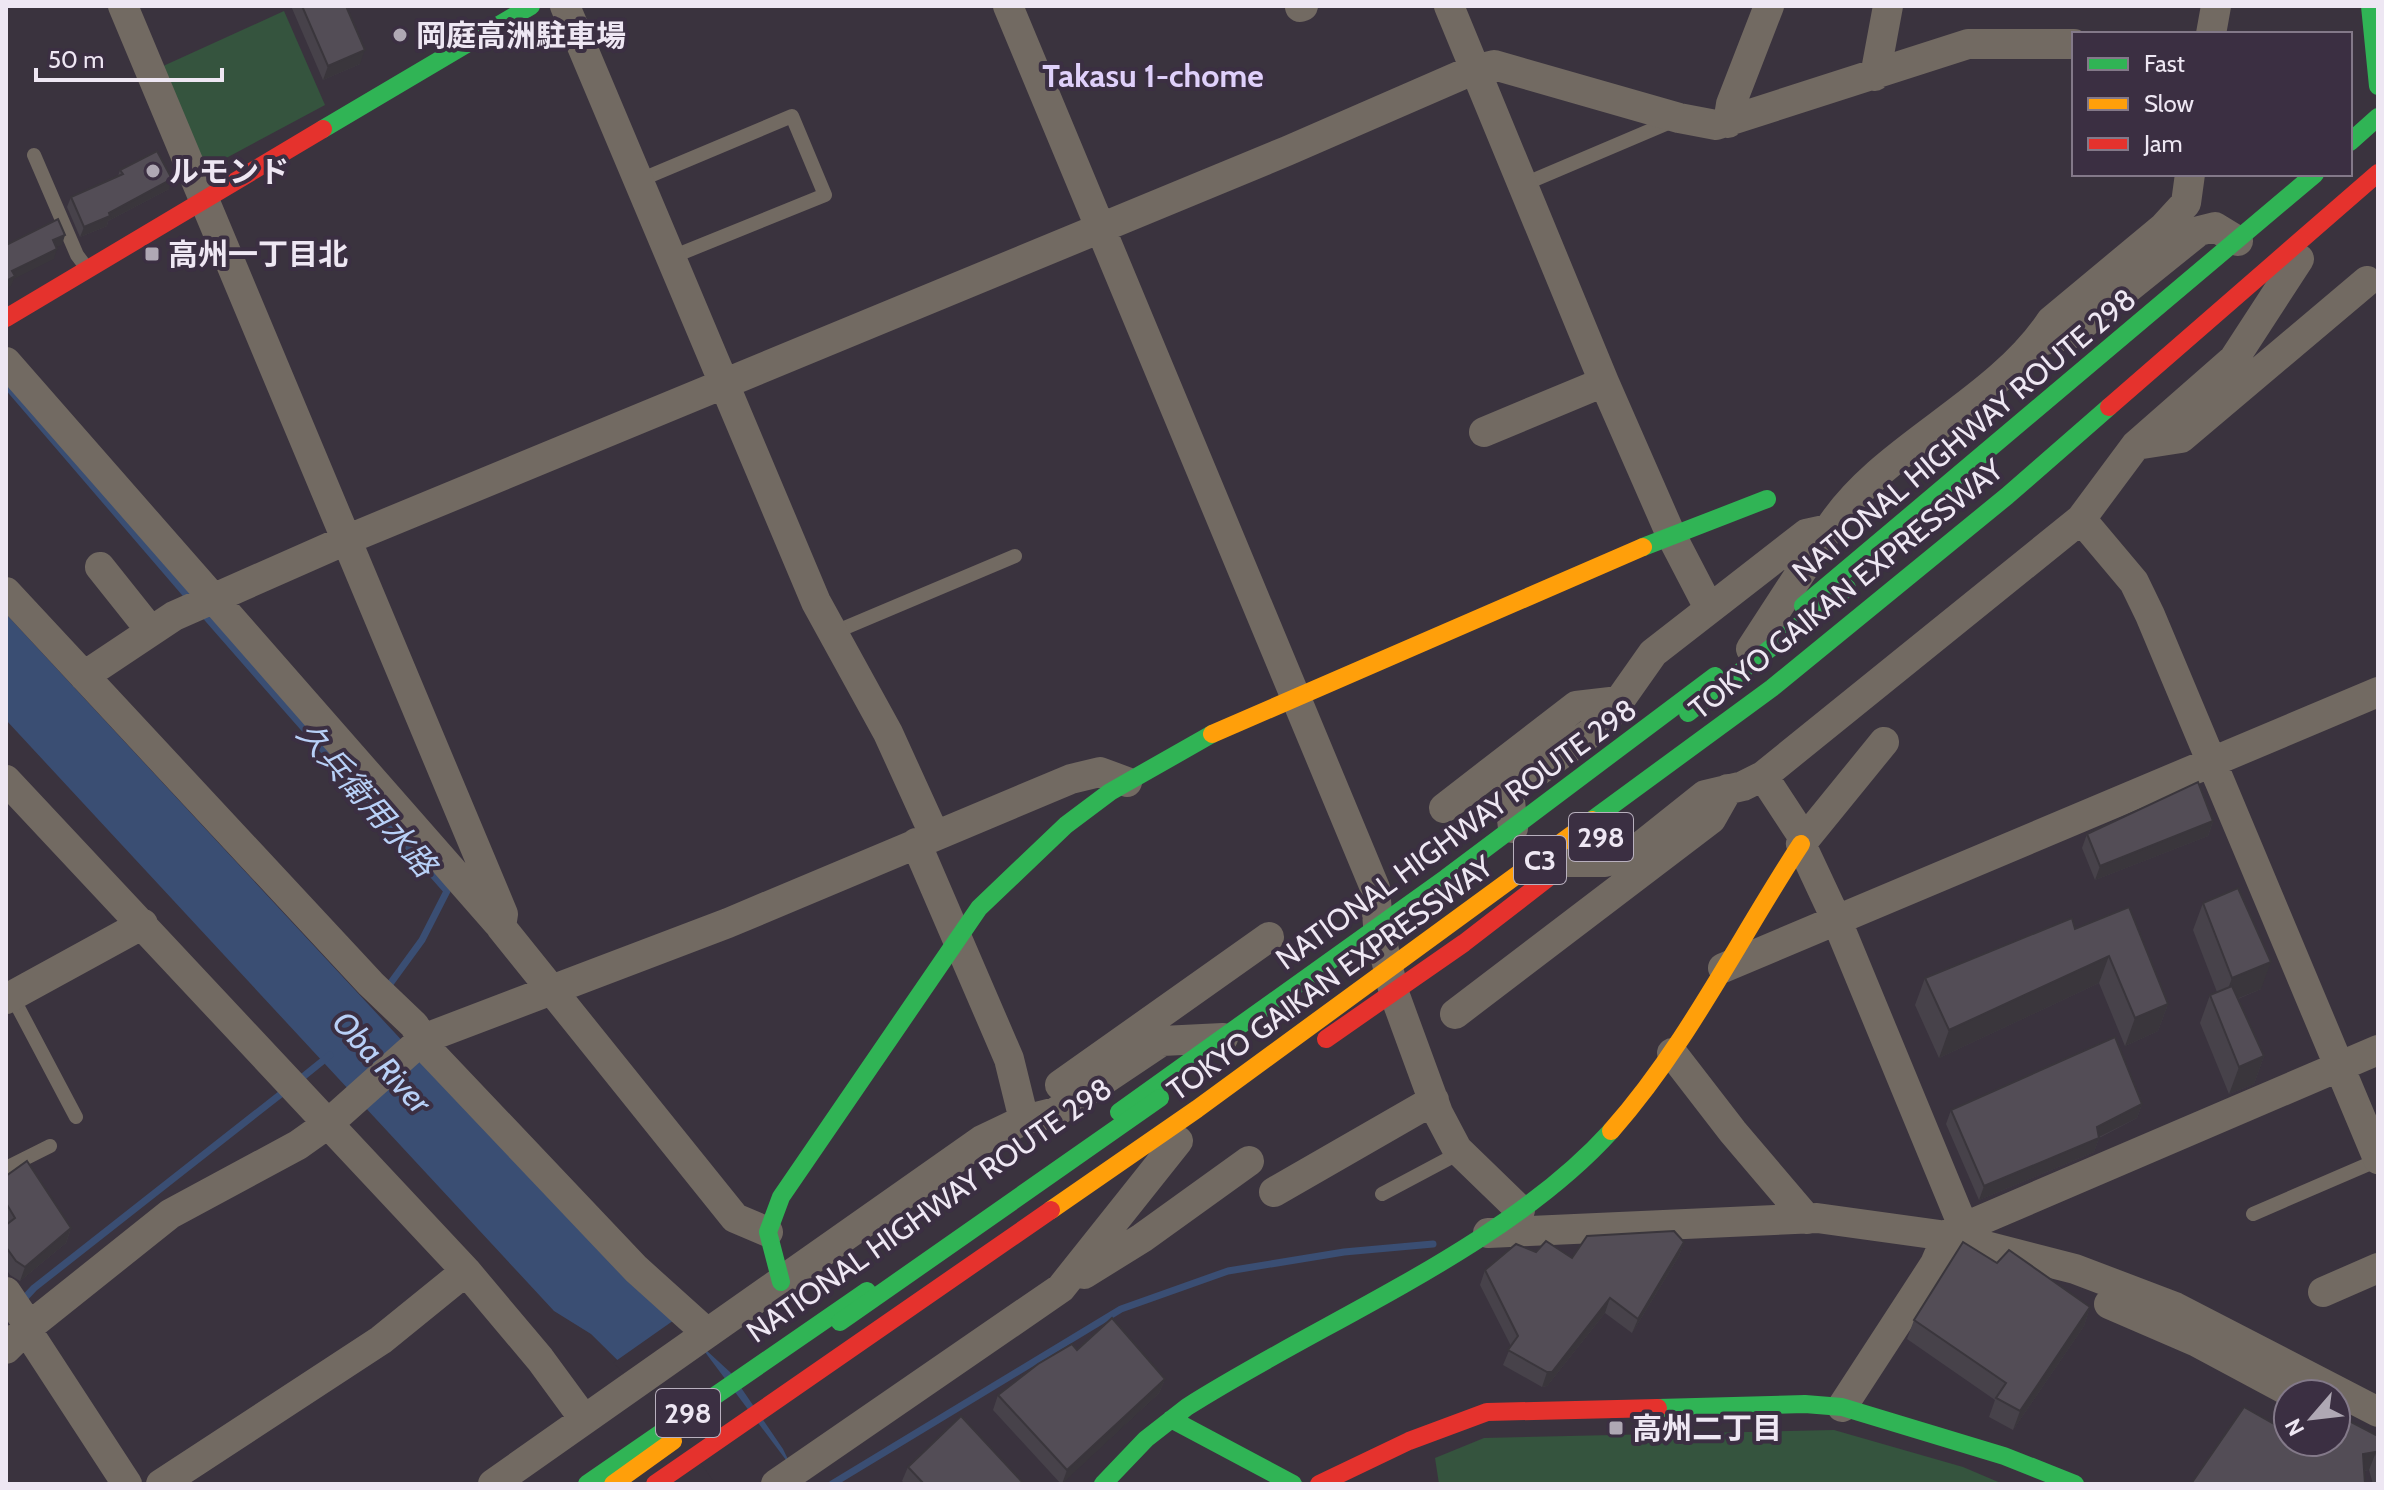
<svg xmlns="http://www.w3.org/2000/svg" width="2384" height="1490" font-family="Cabin,'Noto Sans JP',sans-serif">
<rect width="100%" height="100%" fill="#3a333e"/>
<path fill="#35543e" d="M284,11L325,105L202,171L161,67Z
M1834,1430L1963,1467L2003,1484H1439L1435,1458L1484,1438Z"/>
<path fill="#3a4e73" d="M6,614L524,1172L631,1281L731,1373L783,1449L800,1484L675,1417L591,1334L554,1311L6,720Z"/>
<path fill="#3a333e" d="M677,1318L687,1328L804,1484H715L672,1420L613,1363Z"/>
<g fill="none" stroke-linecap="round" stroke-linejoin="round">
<path stroke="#3a4e73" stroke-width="7" d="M6,385L190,599
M201,611L447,891L422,940L387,988
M299,1080L330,1055
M21,1302L34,1288L286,1090
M832,1484L1121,1309L1228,1271L1344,1252L1433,1244"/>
<path stroke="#726a62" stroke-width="14" d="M34,155L77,255L86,267
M640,180L792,116L825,195L672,257
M1522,185L1675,120
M835,632L1015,556
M12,996L76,1117
M6,1168L50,1146
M1382,1194L1461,1152
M2253,1214L2378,1160"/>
<path stroke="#726a62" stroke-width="30" d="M123,6L503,914L501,927L735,1218L768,1232
M565,6L816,602L888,733L934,834
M1008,6L1375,888L1378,925L1394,993L1438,1113L1457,1149L1520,1210
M1449,6L1604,382L1671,535L1709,608
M1300,7L1303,6
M2211,34L2216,6
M1875,76L1888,6
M1728,123L1731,104L1769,6
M2037,342L2071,334L2199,231L2215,227L2238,241
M6,362L498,923
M1484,432L1604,382
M2136,445L2181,438L2367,281
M2081,519L2134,582L2150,615L2378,1159
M100,567L151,631
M6,592L371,984L414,1025L432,1054L636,1269L707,1333
M1751,649L1829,529
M84,676L174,616L346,540L1287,151L1473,70L1494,65L1679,118L1716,125L1968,44H2074
M1884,742L1801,844L1837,921L1963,1226
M1763,776L1805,840
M6,780L466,1271L540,1359L584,1419
M1444,808L1576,706L1619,701
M1513,828L1509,792L1603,724L1653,653L1806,534L1829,529C1880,448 1995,405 2051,321L2164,227L2186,203L2190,174
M916,843L1009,1059L1024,1120
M1568,862H1605L1631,854L1705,795L1743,786L1763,776L2081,519L2136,445L2234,359L2299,259
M1723,968L2378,692
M6,999L143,924
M1455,1014L1711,819L1728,789
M1672,1053L1733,1132L1807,1219
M1060,1085L1269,937
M1274,1192L1434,1100
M1488,1233L1817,1218L1947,1236L2075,1269L2175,1307L2378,1412
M1946,1235L2378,1050
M1084,1274L1142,1238L1249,1161
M6,1292L29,1326
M2323,1292L2378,1268
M2109,1304L2197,1342L2294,1394
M26,1329L127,1484
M6,1349L26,1329L170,1214L298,1145L329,1123L423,1039L728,923L1071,779L1100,772L1127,782
M1842,1407L1935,1264L1947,1236
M161,1484L381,1340L466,1271
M493,1484L982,1140L1024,1120L1056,1112L1162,1041L1223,1038
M776,1484L1061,1288L1178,1141"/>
<path stroke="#30b455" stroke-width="18" d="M2370,6L2378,86
M323,129L531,6
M2350,142L2378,117
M1643,547L1767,499
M1803,606L2315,174
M1119,1112L1446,878L1715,676
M781,1282L768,1232L781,1197L979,908L1066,825L1110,792L1212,734
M1658,1408L1805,1404L1842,1407L2004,1456L2075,1484
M1171,1419L1293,1484
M587,1484L867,1291
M1103,1484L1146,1439L1187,1407C1322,1321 1504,1249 1611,1131"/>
<path stroke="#ff9f0a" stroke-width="18" d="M1212,734L1643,547
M1611,1131C1688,1044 1738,940 1801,844"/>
<path stroke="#e5322d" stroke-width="18" d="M6,318L323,129
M1326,1039L1464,943L1552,875
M1319,1484L1409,1441L1487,1412L1658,1408"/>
<path stroke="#30b455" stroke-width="18" d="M1688,713L1847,588
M1592,820L1772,688L2007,496L2109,407
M840,1322L1160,1098"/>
<path stroke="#ff9f0a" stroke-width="18" d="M1051,1210L1197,1109L1592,820
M613,1484L673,1441"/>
<path stroke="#e5322d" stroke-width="18" d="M2109,407L2378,173
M655,1484L1051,1210"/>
</g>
<path fill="#47424a" d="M291,6H346L360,64L323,80Z
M120,170L169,189L108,221L107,226L80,237L67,207L71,197L118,176Z
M2213,821L2208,836L2095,880L2082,848L2087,834Z
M2203,903L2261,989L2238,999L2264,1056L2254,1084L2229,1094L2200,1023L2210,995L2217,992L2193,930Z
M2075,929L2168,1004L2158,1031L2125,1046L2099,983L1939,1058L1915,1005L1925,978Z
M2142,1104L2137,1118L2099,1138L2094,1152L1979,1200L1946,1124L1951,1110Z
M6,1176L71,1228L66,1243L20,1281L10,1275L6,1269Z
M1684,1242L1679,1256L1632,1333L1605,1313L1547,1386L1542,1387L1503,1365L1511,1346L1480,1285L1485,1270L1536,1252L1572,1258Z
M1997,1263L2090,1307L2084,1326L2013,1430L1989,1417L1995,1400L1907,1339L1914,1320Z
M1077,1350L1165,1379L1159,1393L1061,1484L993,1410L998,1395Z
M2378,1436V1484H2373L2369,1470L2364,1471L2288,1442Z
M908,1467L1024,1484H905L902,1481Z"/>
<path fill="#3a363c" d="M365,50L360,64L323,80L328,66Z
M172,179L169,189L108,221L107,226L80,237L84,227Z
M65,235L62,245L49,250L53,240Z
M57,249L54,259L14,279L11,286L6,289V281L12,271Z
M2213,821L2208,836L2095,880L2100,866Z
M2109,956L2099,983L1939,1058L1949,1030Z
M2271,962L2261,989L2222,1005L2232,978Z
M2168,1004L2158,1031L2125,1046L2135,1018Z
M2264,1056L2254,1084L2229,1094L2239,1067Z
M2142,1104L2137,1118L2097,1138H2099L2094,1152L1979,1200L1984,1186Z
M71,1228L66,1243L20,1281L25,1267Z
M1684,1242L1679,1256L1632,1333L1638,1319Z
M1610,1298L1605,1313L1547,1386L1542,1387L1547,1372Z
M2090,1307L2084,1326L2013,1430L2020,1411Z
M1165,1379L1159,1393L1062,1484L1067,1470Z
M2376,1452L2369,1470L2356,1472L2363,1454Z"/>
<path fill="#534d56" stroke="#3a363c" stroke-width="2" d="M302,6H346L365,50L328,66Z
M157,151L172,179L109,213L110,216L84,227L71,197L123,174L120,170Z
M58,219L65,235L53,240L57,249L12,271L15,276L6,281V245Z
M2198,782L2213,821L2100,866L2087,834Z
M2238,888L2271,962L2232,978L2203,903Z
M2129,907L2168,1004L2135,1018L2109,956L1949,1030L1925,978L2072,918L2075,929Z
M2232,986L2264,1056L2239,1067L2210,995Z
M2115,1037L2142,1104L2097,1127L2099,1138L1984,1186L1951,1110Z
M27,1161L71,1228L25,1267L16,1261L6,1247V1225L15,1218L6,1203V1176Z
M1674,1231L1684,1242L1638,1319L1610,1298L1552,1372H1547L1508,1350L1518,1336L1485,1270L1516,1244L1536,1252L1546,1241L1572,1258L1587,1236Z
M1963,1242L1997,1263L2009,1250L2090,1307L2020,1411L1996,1398L2006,1383L1914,1320Z
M1112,1318L1165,1379L1067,1470L998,1395L1038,1364L1072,1344L1077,1350Z
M2244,1407L2288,1432V1442H2336V1414L2378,1436V1460L2376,1452L2363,1454L2365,1484H2191Z
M961,1416L1024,1484H924L908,1467Z"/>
<g fill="#afa8b4" stroke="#3b2f42" stroke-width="3">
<circle cx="400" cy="35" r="8"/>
<circle cx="153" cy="171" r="8"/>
<rect x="144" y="246" width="16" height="16" rx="4"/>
<rect x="1608" y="1420" width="16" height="16" rx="4"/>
</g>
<g text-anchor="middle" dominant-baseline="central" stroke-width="8" stroke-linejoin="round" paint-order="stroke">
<g fill="#3b2f42" stroke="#b8b0be" stroke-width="2">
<rect x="1569" y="813" width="64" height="48" rx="6"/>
<rect x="1514" y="836" width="52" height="48" rx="6"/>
<rect x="656" y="1389" width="64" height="48" rx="6"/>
</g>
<g font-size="28" font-weight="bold" fill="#eee7f3">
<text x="1601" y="837">298</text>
<text x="1540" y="860">C3</text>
<text x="688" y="1413">298</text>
</g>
<g font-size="30" font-weight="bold" fill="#eee7f3" stroke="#3b2f42" text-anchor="start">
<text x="416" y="35">岡庭高洲駐車場</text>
<text x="169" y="171">ルモンド</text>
<text x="168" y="254">高州一丁目北</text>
<text x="1632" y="1428">高州二丁目</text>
</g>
<g font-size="30" fill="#eee7f3" stroke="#3b2f42">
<text transform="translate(1964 435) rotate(-40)">NATIONAL HIGHWAY ROUTE 298</text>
<text transform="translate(1846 589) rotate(-39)">TOKYO GAIKAN EXPRESSWAY</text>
<text transform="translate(1456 834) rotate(-36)">NATIONAL HIGHWAY ROUTE 298</text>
<text transform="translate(1330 978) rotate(-36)">TOKYO GAIKAN EXPRESSWAY</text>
<text transform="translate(929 1210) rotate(-35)">NATIONAL HIGHWAY ROUTE 298</text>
</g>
<g font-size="32" font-weight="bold" fill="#dfd0fa" stroke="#3b2f42">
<text x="1153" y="75">Takasu 1-chome</text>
</g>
<g font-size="32" font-style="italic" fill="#b8d0f7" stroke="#3b2f42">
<text transform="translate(367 799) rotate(49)">久兵衛用水路</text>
<text transform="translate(382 1062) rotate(47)">Oba River</text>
</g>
</g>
<rect width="2384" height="1490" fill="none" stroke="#eee7f3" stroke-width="16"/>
<rect x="2072" y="32" width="280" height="144" fill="#3b2f42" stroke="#837989" stroke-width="2"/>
<rect x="2088" y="58" width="40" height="12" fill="#30b455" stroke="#837989" stroke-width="2"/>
<text x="2144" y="72" font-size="24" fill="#eee7f3">Fast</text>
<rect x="2088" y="98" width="40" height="12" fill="#ff9f0a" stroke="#837989" stroke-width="2"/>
<text x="2144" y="112" font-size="24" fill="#eee7f3">Slow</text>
<rect x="2088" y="138" width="40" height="12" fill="#e5322d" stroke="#837989" stroke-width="2"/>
<text x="2144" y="152" font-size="24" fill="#eee7f3">Jam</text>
<g transform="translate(2312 1418) rotate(242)"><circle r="38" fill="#3b2f42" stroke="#837989" stroke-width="2"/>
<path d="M0-6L14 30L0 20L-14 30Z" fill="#afa8b4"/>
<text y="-12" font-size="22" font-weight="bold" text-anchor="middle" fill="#eee7f3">N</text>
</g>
<path d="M36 68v12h186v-12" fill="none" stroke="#eee7f3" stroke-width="4"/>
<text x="48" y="68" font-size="24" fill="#eee7f3" stroke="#3b2f42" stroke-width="6" paint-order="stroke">50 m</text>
</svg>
